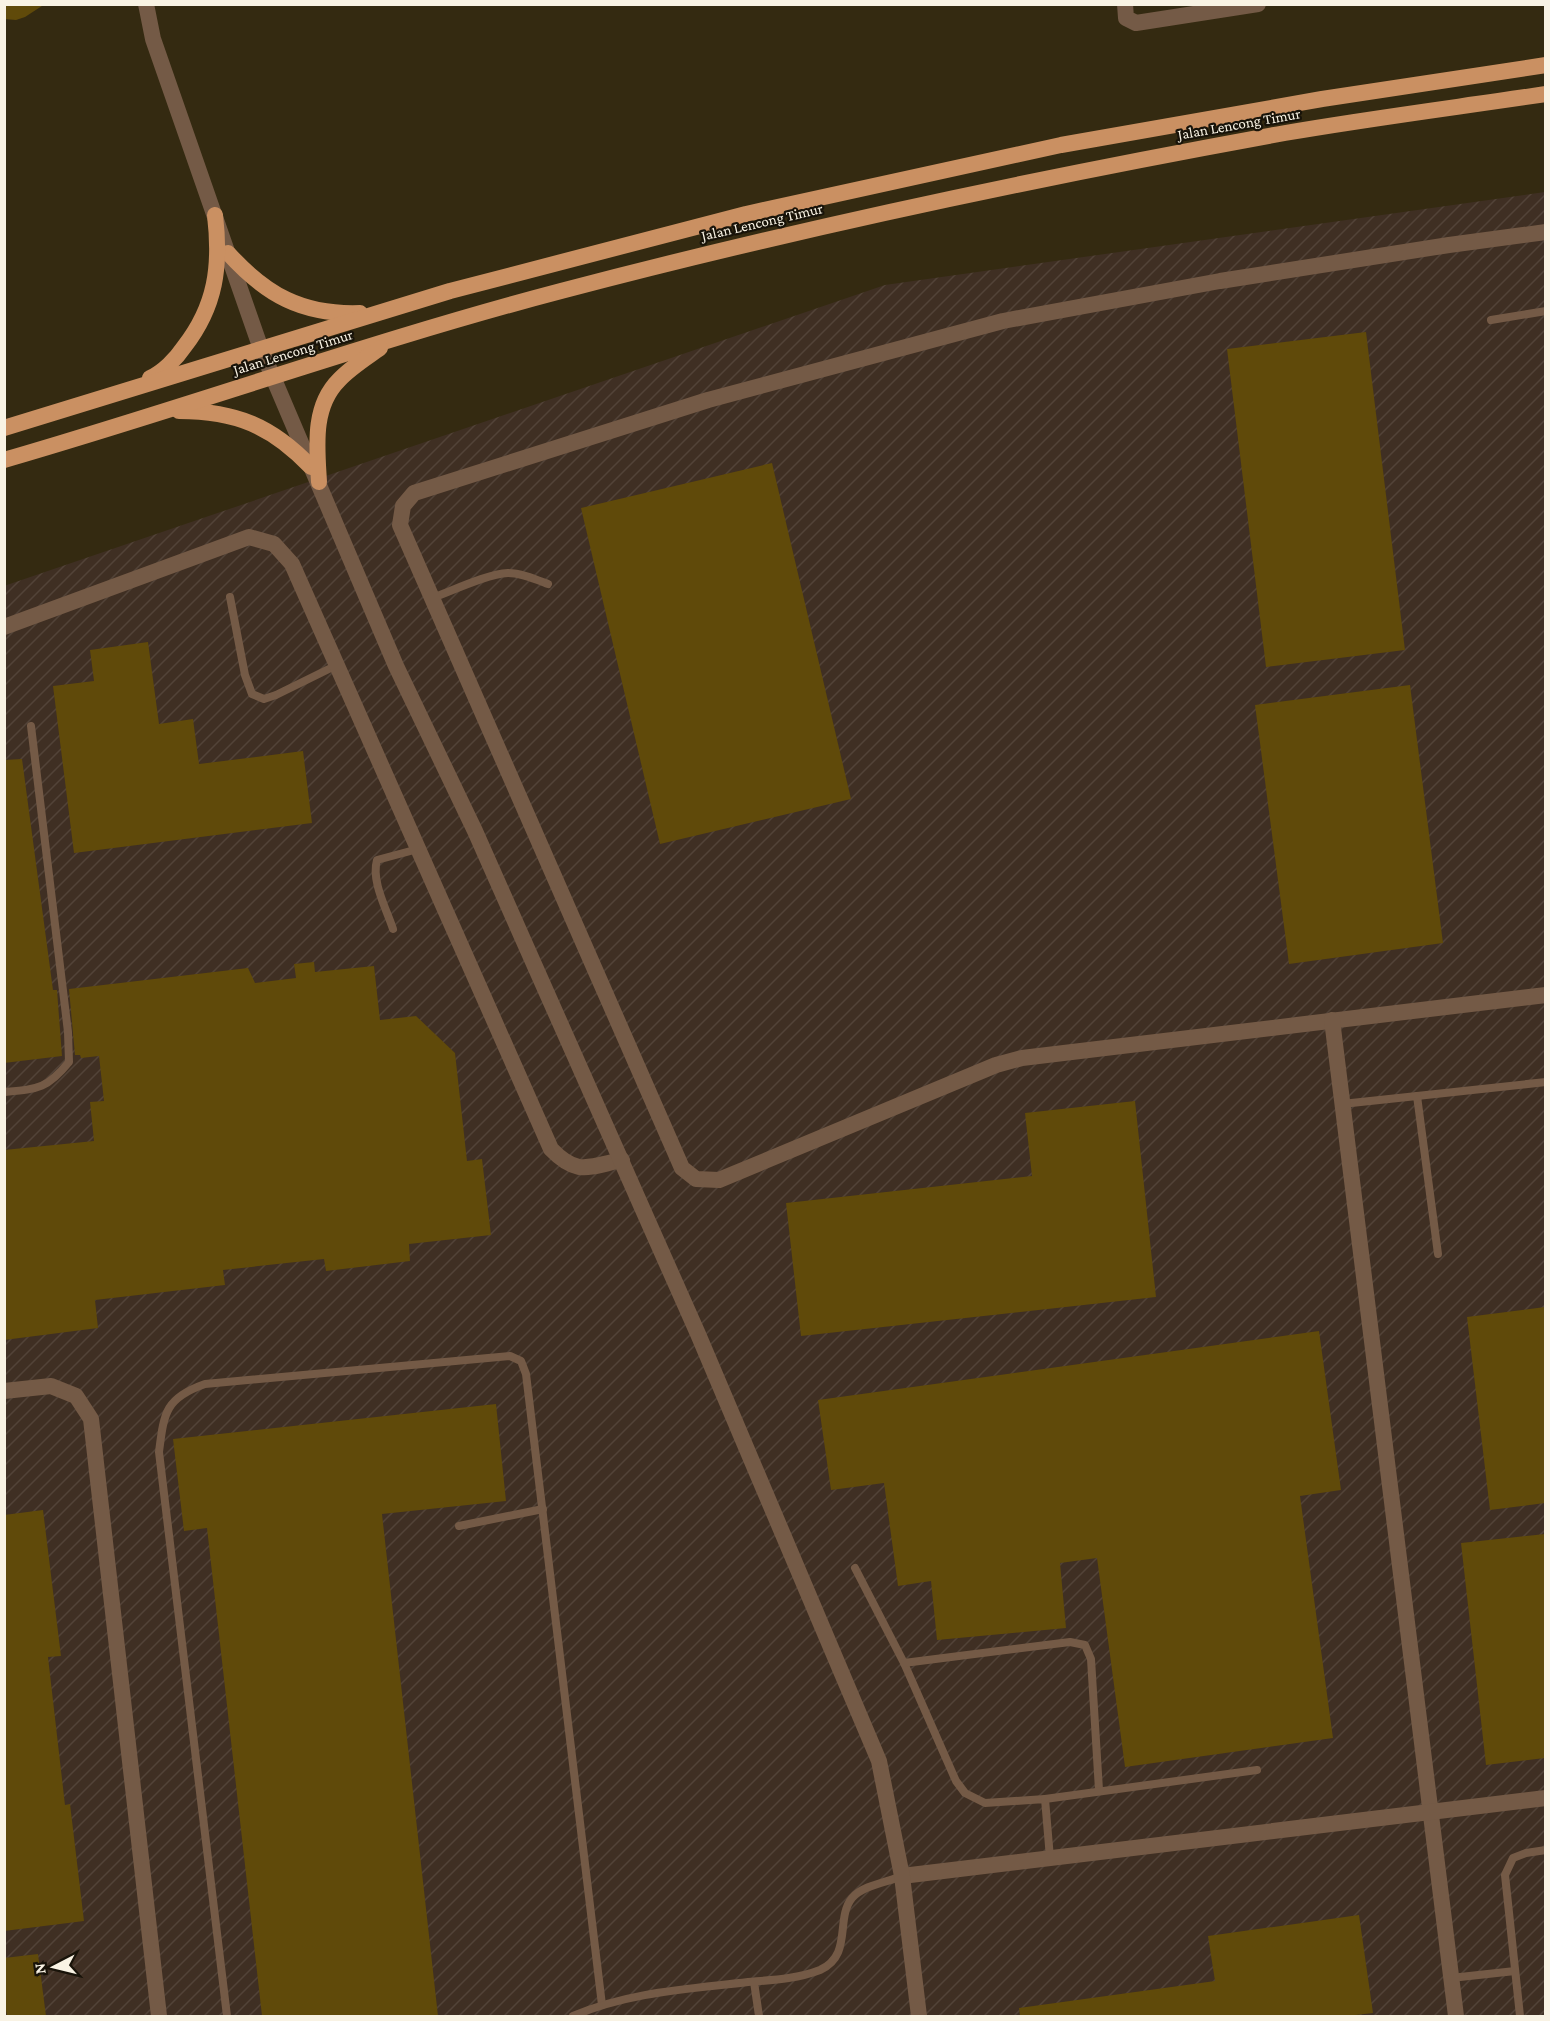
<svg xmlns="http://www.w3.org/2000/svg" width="1550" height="2021" viewBox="0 0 1550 2021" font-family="'Crimson Pro',serif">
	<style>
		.industrial { fill: url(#industrial-furrows) }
		.building { fill: #604a0a }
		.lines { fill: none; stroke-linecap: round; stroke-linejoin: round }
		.service { stroke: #745a46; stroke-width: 8 }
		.minor { stroke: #745a46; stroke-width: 16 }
		.tertiary { stroke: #745a46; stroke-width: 16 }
		.trunk { stroke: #ca9062; stroke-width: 16 }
		.labels { text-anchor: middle; stroke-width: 4.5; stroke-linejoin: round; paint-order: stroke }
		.street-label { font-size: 15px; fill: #f9f3e4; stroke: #181309 }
	</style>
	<defs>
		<pattern id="industrial-furrows" width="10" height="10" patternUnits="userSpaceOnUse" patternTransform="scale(1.5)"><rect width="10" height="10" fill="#3f2f23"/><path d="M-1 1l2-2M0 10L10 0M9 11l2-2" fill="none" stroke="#524338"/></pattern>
	</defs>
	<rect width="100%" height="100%" fill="#342a11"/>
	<polygon class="industrial" points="1545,192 1545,2016 5,2016 4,586 885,285"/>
	<g class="building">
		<polygon points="4,4 45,4 25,17 16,20 4,19"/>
		<polygon points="1366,332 1405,650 1266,667 1227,349"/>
		<polygon points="772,463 851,799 660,844 581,508"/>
		<polygon points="148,642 159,724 193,719 199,764 303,751 312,823 74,853 53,686 94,681 90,650"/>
		<polygon points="1410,685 1443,943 1289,964 1255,705"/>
		<polygon points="22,759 53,990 57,990 62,1056 4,1063 4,760"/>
		<polygon points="314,962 315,972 374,966 380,1020 416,1016 455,1053 467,1161 482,1159 491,1235 409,1244 410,1261 326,1271 324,1259 223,1270 225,1285 95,1300 98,1328 4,1340 4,1150 94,1141 90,1102 104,1101 99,1056 81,1058 80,1055 75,1055 69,989 248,968 255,983 296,978 294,964"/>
		<polygon points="1135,1101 1156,1297 801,1336 786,1203 1032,1176 1025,1113"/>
		<polygon points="1545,1307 1545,1503 1490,1510 1467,1317"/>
		<polygon points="1319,1331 1341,1490 1300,1496 1333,1738 1125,1767 1097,1558 1060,1563 1066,1628 937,1640 931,1581 898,1586 884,1483 831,1490 818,1400"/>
		<polygon points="496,1404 506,1501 382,1514 438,2016 262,2016 207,1528 184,1531 173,1439"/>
		<polygon points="43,1510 61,1656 48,1657 65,1805 70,1804 84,1921 4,1931 4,1515"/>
		<polygon points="1545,1534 1545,1758 1486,1765 1461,1543"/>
		<polygon points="1359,1915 1373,2013 1347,2016 1020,2016 1019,2008 1215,1981 1208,1936"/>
		<polygon points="38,1954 46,2016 7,2016 4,1999 4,1958"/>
	</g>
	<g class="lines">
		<g class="service">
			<polyline points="1491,320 1546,311"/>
			<polyline points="230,597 245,675 252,694 264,699 276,695 337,665"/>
			<path d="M432 598C452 591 487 574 508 573 521 573 535 579 548 584"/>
			<path d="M393 929C386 908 371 881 377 860L418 849"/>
			<path d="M4 1092C38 1089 47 1089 69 1062L68 1032 31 726"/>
			<polyline points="1417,1096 1546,1082"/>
			<polyline points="1342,1104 1417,1096 1438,1254"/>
			<polyline points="459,1526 543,1509"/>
			<polyline points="855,1568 904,1663 956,1781 965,1793 985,1803 1045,1799 1050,1858"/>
			<polyline points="904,1663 1070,1642 1085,1645 1091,1659 1099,1790"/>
			<polyline points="1045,1799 1257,1770"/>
			<polyline points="1451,1978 1515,1971"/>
			<polyline points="754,1982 759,2016"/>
			<path d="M227 2016 159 1452C164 1413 165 1398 205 1384L510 1356 521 1361 526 1374 602 2005"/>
			<path d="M573 2016C628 1992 689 1989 748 1982 772 1980 797 1979 820 1970 853 1955 835 1919 852 1898 863 1885 888 1882 902 1876"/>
			<polyline points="1520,2016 1505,1875 1513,1858 1526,1853 1546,1850"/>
		</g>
		<g class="minor">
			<polyline points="146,4 153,39 261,349"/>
			<polyline points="1125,4 1126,18 1136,23 1258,4"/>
			<polyline points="1546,232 1449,245 1220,281 1003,321 708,400 414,493 403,506 400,525 682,1168 696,1179 719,1180 996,1065 1022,1058 1546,995"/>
			<path d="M4 627 249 537 274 544 292 564 551 1149C577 1176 588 1167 622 1160"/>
			<polyline points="1332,1020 1456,2016"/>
			<polyline points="4,1391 51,1386 76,1396 91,1419 159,2016"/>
			<polyline points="902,1876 1546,1798"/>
		</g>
		<polyline class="tertiary" points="261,349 396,666 475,831 698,1334 879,1761 902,1876 919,2016"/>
		<g class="trunk">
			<path d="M228 253C266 295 302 315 360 313"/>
			<path d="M150 378C163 372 176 359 184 347 216 306 221 266 215 215"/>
			<path d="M179 411C236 411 272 426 311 467"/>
			<polyline points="4,428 450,291 746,214 1061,145 1322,99 1546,65"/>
			<path d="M4 460C191 406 374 340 561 291 800 228 1042 177 1285 133 1372 118 1459 107 1546 94"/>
			<path d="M319 482C317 447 312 407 339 380 350 368 366 358 380 348"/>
		</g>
	</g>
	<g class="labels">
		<g class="street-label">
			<text transform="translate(1239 124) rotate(-10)" y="5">Jalan Lencong Timur</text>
			<text transform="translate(762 222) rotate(-13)" y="5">Jalan Lencong Timur</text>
			<text transform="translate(293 352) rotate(-17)" y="5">Jalan Lencong Timur</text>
		</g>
	</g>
	<rect width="1550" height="2021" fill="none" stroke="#f9f3e4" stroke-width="12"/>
	<g transform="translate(54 1967) rotate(263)" stroke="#181309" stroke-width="4.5" paint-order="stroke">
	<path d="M0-4.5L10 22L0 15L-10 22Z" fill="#f9f3e4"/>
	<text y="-9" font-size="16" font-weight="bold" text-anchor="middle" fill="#f9f3e4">N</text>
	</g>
</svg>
